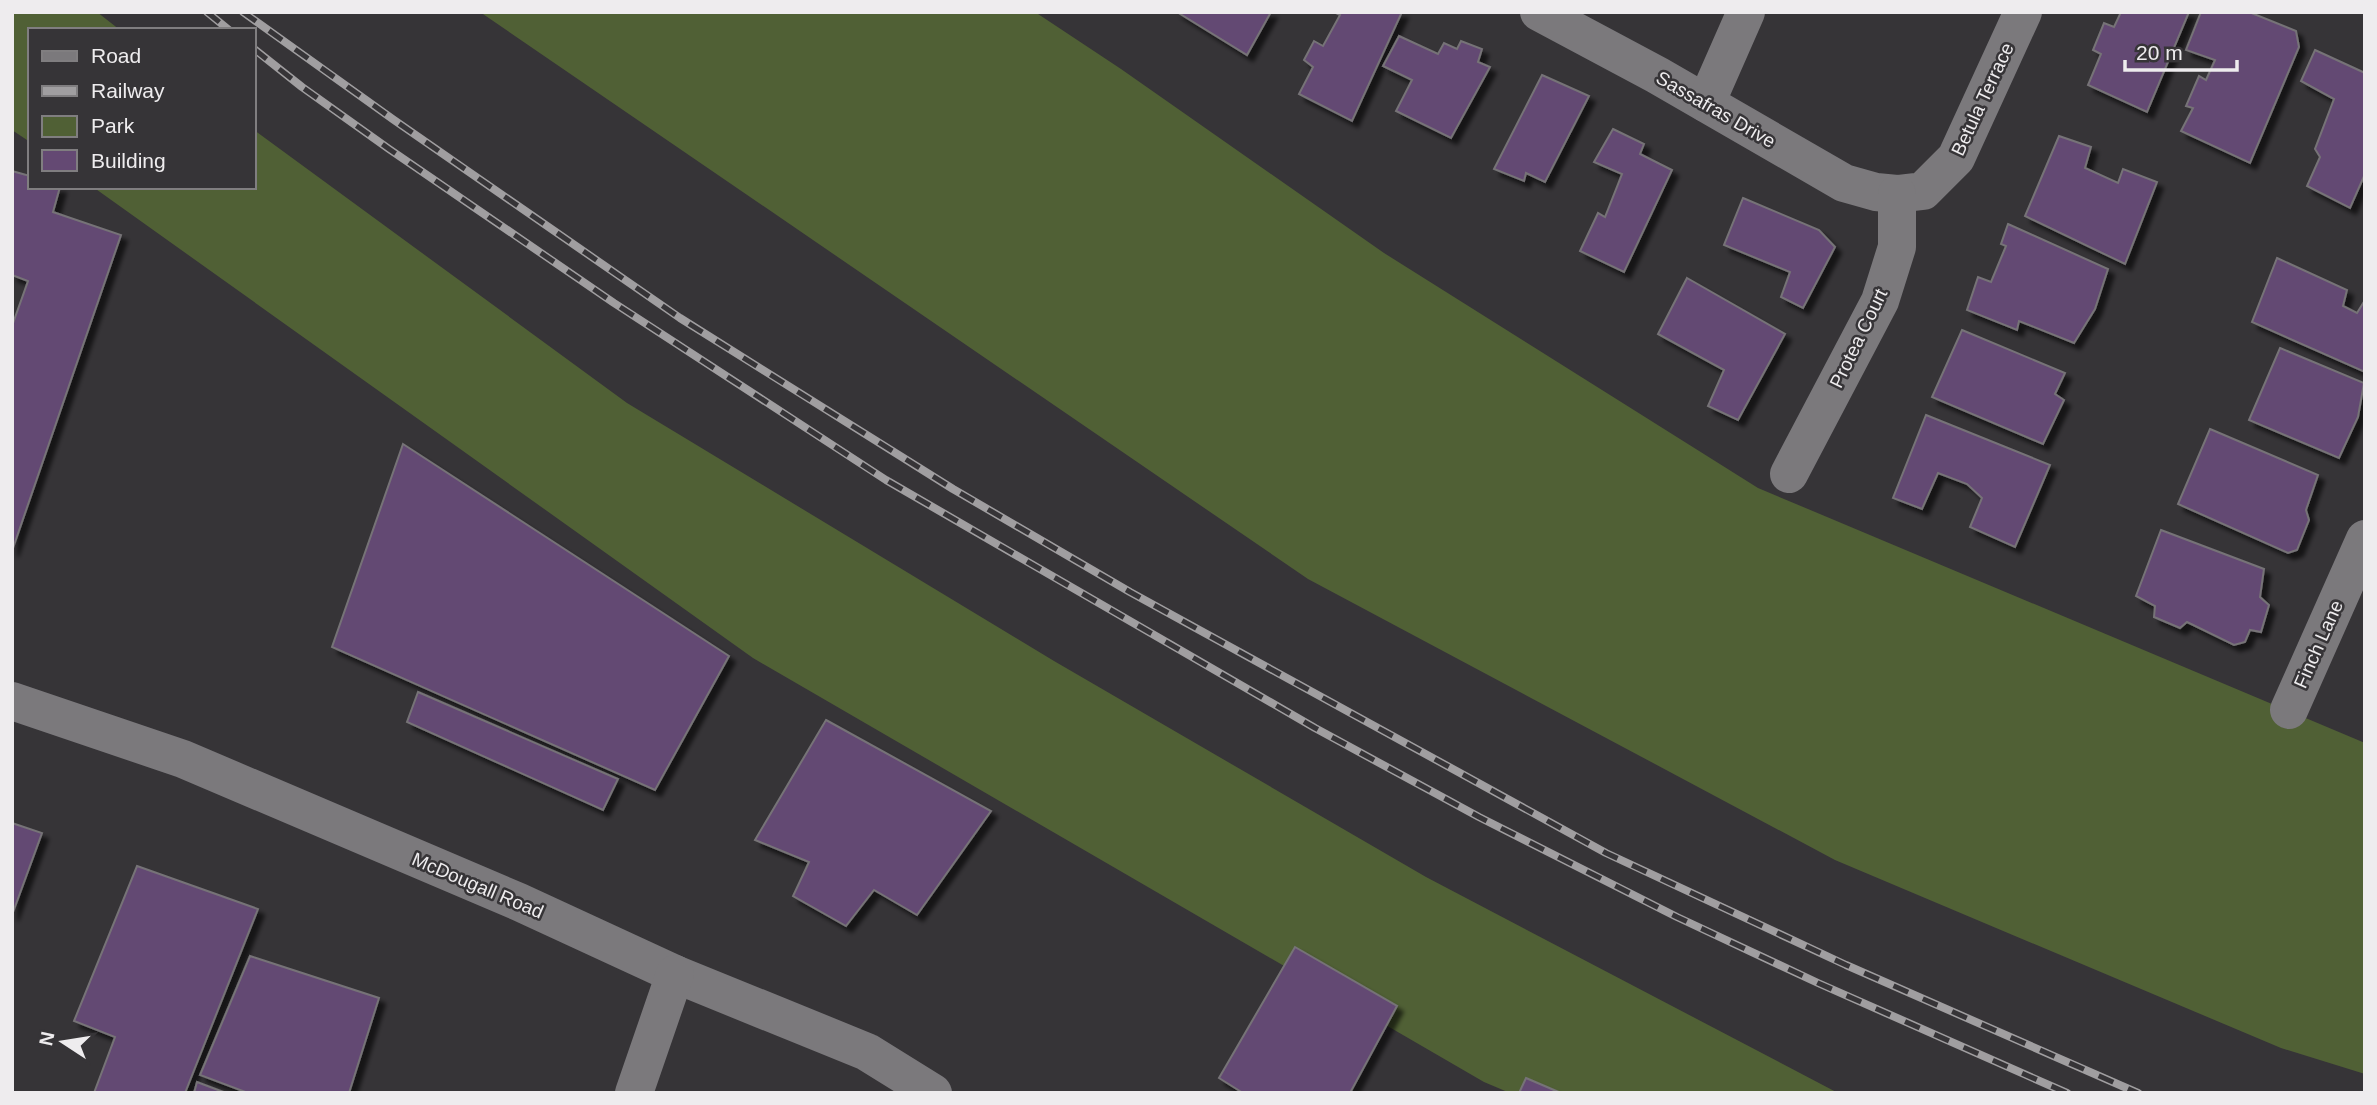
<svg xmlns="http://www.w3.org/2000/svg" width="2377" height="1105" viewBox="0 0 2377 1105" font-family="Arial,sans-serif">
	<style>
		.green { fill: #506035 }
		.building { fill: #644973; stroke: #767377; stroke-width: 2; filter: url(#shadow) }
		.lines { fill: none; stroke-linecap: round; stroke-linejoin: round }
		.minor { stroke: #7b797c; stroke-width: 38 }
		.rail-casing { stroke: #a09ea0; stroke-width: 8 }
		.rail { stroke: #363437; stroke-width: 5; stroke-dasharray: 16; stroke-linecap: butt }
		.labels { text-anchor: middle; stroke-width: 5; stroke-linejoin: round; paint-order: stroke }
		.street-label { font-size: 19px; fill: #eeecee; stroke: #363437 }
	</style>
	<defs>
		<filter id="shadow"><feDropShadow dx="6" dy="6" stdDeviation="2" flood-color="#0009"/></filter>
	</defs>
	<rect width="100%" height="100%" fill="#363437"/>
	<g class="green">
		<polygon points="12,12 97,12 120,30 30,30 30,142 12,130"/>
		<polygon points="480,12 1035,12 1121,69 1384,253 1758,488 2365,743 2365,1074 2281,1048 1835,860 1308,579"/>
		<polygon points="254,130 627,403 1054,661 1426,877 1838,1093 1510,1093 1484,1082 753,658 93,187 254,187"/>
	</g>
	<g class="building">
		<polygon points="1177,12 1271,12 1247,55"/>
		<polygon points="1334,12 1402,12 1352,121 1299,94 1313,67 1304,60 1314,41 1323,46 1340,15"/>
		<polygon points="2121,12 2189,12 2147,112 2088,85 2101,54 2093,50 2104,23 2114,27"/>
		<polygon points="2201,12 2249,12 2296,31 2299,47 2250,163 2181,131 2193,108 2186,106 2199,76 2206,80 2215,60 2186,50"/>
		<polygon points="1399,36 1438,54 1444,43 1457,49 1461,41 1482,49 1478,62 1490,67 1451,138 1396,111 1412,80 1383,66"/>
		<polygon points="2315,50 2365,73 2365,174 2350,208 2307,186 2320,157 2315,149 2334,99 2301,81"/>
		<polygon points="1542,75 1589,96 1545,182 1526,173 1524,181 1494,169"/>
		<polygon points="1613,129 1644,144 1640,154 1672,170 1624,272 1580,251 1598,213 1605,217 1622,174 1594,162"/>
		<polygon points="2059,136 2091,147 2085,168 2118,183 2123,169 2157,182 2125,264 2025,216"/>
		<polygon points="12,171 30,176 30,187 60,187 53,212 121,235 12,551 12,326 28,281 12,275"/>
		<polygon points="1743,198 1819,230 1835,247 1803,308 1781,297 1790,272 1724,245"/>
		<polygon points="2008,224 2108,269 2095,309 2074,343 2019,321 2017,330 1967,310 1978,277 1991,282 2006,246 2001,244"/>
		<polygon points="2277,258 2347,290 2343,306 2357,313 2365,300 2365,372 2252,322"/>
		<polygon points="1687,278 1785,334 1738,420 1708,406 1724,370 1658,334"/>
		<polygon points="1962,330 2065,373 2055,394 2064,400 2043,444 1932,397"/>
		<polygon points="2280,348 2364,383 2358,417 2339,458 2249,420"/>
		<polygon points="1926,415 2050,465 2015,547 1970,527 1982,498 1967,484 1938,473 1922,509 1893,498"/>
		<polygon points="2210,429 2318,475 2306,510 2309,520 2297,550 2288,553 2178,504"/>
		<polygon points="403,444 729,656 655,790 332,647"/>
		<polygon points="2161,530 2264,569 2260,597 2269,605 2261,632 2250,630 2245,642 2234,645 2187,622 2180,628 2154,617 2155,606 2136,596"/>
		<polygon points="418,692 618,779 603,810 407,722"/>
		<polygon points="826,720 991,811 917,915 874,890 846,926 793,896 809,862 755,840"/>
		<polygon points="12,823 42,833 12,915"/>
		<polygon points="137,866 258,909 185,1093 94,1093 115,1037 74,1021"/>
		<polygon points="1295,947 1397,1006 1350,1093 1243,1093 1219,1078"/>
		<polygon points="250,956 379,998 349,1093 248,1093 200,1075"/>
		<polygon points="1526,1078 1561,1093 1519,1093"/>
		<polygon points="197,1082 226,1093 194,1093"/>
	</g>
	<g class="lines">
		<g class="minor">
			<polyline points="1539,12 1657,75 1844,183 1876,192 1897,194 1923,191 1956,158 2023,12"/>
			<polyline points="1706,103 1746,12"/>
			<polyline points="1789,474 1880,301 1897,247 1897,194"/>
			<polyline points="12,701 183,759 519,902 675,974 867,1052 933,1093"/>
			<polyline points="2289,710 2365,539"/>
			<polyline points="634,1093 675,974"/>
		</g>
		<g class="rail-casing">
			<g id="rail">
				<polyline points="207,12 229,30"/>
				<polyline points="243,12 394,120 680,318 953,489 1130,592 1606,853 1846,965 2138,1093"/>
				<polyline points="254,49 302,87 389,149 614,303 886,480 1315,728 1479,817 1677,917 1818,983 2067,1093"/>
			</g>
		</g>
		<use href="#rail" class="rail"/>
	</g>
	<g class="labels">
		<g class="street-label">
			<text transform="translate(1982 99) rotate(-65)" y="7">Betula Terrace</text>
			<text transform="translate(1716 109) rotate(30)" y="7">Sassafras Drive</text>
			<text transform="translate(1858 338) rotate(-64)" y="7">Protea Court</text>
			<text transform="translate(2318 644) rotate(-66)" y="7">Finch Lane</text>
			<text transform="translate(478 885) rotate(23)" y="7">McDougall Road</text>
		</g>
	</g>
	<rect width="2377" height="1105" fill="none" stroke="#eeecee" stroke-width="28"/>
	<rect x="28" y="28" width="228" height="161" fill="#363437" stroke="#807e80" stroke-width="2"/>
	<rect x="42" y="51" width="35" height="10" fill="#7b797c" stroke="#807e80" stroke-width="2"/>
	<text x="91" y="63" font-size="21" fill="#eeecee">Road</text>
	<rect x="42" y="86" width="35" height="10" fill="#a09ea0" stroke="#807e80" stroke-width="2"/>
	<text x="91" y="98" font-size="21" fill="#eeecee">Railway</text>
	<rect x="42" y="116" width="35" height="21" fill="#506035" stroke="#807e80" stroke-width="2"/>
	<text x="91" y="133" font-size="21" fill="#eeecee">Park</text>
	<rect x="42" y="150" width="35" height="21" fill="#644973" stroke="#807e80" stroke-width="2"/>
	<text x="91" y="168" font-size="21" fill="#eeecee">Building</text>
	<g transform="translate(63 1042) rotate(282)" stroke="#363437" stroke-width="5" paint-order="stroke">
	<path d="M0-5L12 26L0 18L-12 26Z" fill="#eeecee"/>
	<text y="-10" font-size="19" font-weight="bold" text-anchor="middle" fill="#eeecee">N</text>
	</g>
	<path d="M2125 60v10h112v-10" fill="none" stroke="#eeecee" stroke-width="3.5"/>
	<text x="2136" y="60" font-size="21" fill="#eeecee" stroke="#363437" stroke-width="5" paint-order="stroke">20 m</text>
</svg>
